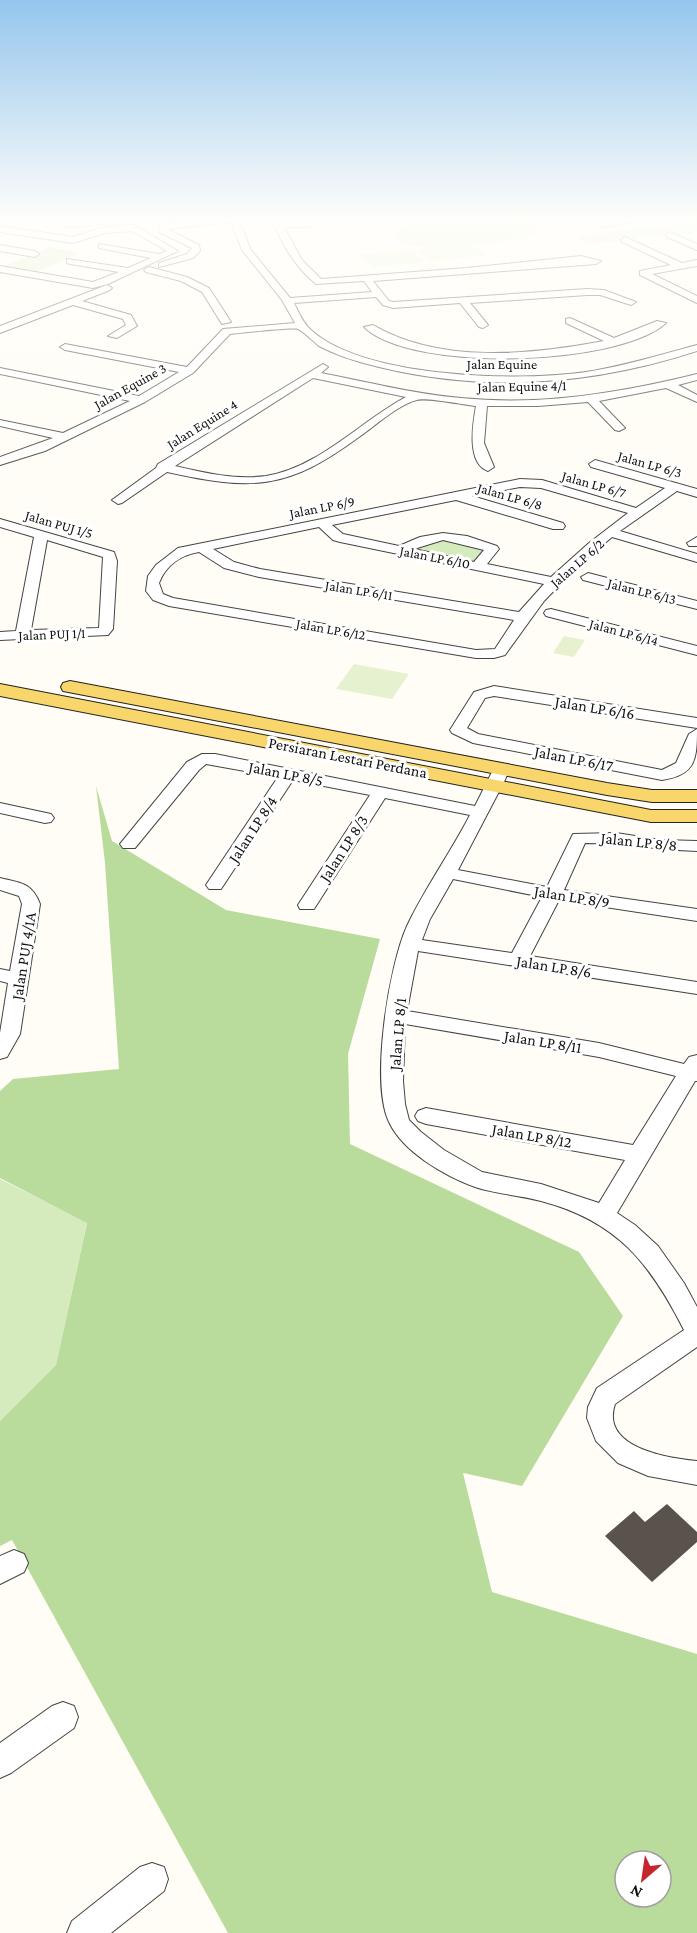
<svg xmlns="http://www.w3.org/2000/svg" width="697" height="1933" viewBox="0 0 697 1933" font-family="'Crimson Pro',serif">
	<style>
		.green { fill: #d5ebbd }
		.forest { fill: #b9dc9c; fill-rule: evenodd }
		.pitch { fill: #e6f2cf }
		.building { fill: #5a524d }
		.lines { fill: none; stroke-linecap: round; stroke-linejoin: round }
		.minor-casing { stroke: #444; stroke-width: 2 }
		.major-casing { stroke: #222; stroke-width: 2 }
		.minor { fill: #fff; fill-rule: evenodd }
		.major { fill: #f9d66b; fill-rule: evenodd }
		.labels { text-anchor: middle; stroke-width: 6; stroke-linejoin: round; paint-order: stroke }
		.far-street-label { font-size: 14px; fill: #111; stroke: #fff }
		.street-label { font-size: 16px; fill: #111; stroke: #fff }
	</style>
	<rect width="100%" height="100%" fill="#fffdf5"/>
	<g class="green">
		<polygon points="697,220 697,232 682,235 673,232 588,245 577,236 657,227"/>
		<polygon points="49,247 80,253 34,273 2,267 29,256 35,257 41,254 37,253"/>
		<polygon points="450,538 482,547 487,551 475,563 408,551 419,544"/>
		<polygon points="0,1179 87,1222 56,1365 0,1421"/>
	</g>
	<path class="forest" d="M96 786 112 841 226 910 380 939 348 1054 350 1144 579 1252 623 1316 522 1486 463 1473 492 1592 697 1654V1933H228L12 1540 0 1546V1421L56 1365 87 1223 0 1178V1091L13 1079 119 1069 105 863ZM625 1861H661V1897H625Z"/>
	<g class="pitch">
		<path d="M480 218C497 218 528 214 538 229 531 243 485 242 470 244L485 255 430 261 416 250 440 247C426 247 400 248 393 235L396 230 406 226Z"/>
		<polygon points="411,250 425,262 373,267 360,255"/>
		<polygon points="564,636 585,640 574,657 553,653"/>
		<polygon points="354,664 409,674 392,699 336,689"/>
	</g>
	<polygon class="building" points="667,1504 697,1532 697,1542 652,1582 605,1536 634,1511 645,1522"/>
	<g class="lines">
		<g class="minor-casing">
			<g id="minor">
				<polygon points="115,218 115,222 112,223 67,227 63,224 67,221"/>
				<path d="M215 218H238L251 250 290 298 372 292 364 281 316 284C295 267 281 243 272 218H280L282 222H313V226L310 227H284L302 260 321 279 467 268 581 256 601 261 596 264 373 281 389 301 393 302 587 289 604 290 636 302 631 305 600 295H587L470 303 488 325 483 328 479 327 460 303 393 308 383 305 376 297 294 303C299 313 303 323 311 330 364 378 518 382 586 372 624 366 660 355 697 345V351C593 385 486 393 379 367 358 362 338 356 319 346 314 342 303 331 298 329 293 327 240 333 230 334L193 373 145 402 45 451 0 465V457L53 438 0 426V420L63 433 130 401 0 374V368L139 396 179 372 65 350 60 347 65 344 187 367 223 329 295 323 282 300 242 250 231 222 167 229 199 245 200 251 193 258 159 267V263L187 254 192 248 159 232V225Z"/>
				<polygon points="587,218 598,218 603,221 659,218 602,227"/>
				<polygon points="134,225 178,251 108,284 93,288 0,272 0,266 93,282 119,272 70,264 67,263 67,259 128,268 151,258 99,248 99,244 159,254 167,251 132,231 105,233 73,243 0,232 0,226 73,237 104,227"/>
				<polygon points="670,232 697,244 697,250 667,237 666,235"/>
				<polygon points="625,237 682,263 697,260 697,266 652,274 697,296 697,303 640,275 640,271 671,265 622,242 621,240"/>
				<polygon points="0,245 35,251 39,254 35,257 0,251"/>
				<polygon points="149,267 187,277 209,288 231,322 222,324 202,292 181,281 146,272 144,270"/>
				<polygon points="107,285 112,288 110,290 82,301 131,315 137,326 117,338 108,336 126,325 123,319 73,305 0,333 0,326"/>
				<path d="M570 318 614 338 657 321 666 323C619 366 411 373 364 327L373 325C440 364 529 355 604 341L566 323V319Z"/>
				<path d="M323 364 328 367 321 373C368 382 414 394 461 398 541 406 620 393 697 374V380L678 385 697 395V402L666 388 599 401 625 428 619 431 615 430 588 402 538 406H487L484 443 494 467 488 471C466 463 473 423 476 406 464 405 426 397 417 400 399 404 375 426 359 437 287 490 253 491 167 472L122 503 118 504 112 500 156 468 158 464ZM313 378 406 397C361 421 318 468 266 476 235 480 205 473 175 466Z"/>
				<path d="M595 460 697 489V497L677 491 620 531 697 554V562L612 537 579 565 544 601 505 655 494 658H476L169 606 153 600 146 591 148 576 156 565 178 548 520 479 542 480 636 508 665 488 591 467 589 464ZM520 487 541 488 628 513 589 543 551 577 487 564 499 549 497 546 467 536 443 533 420 537 399 546 343 534 332 525 456 500 553 529H563L565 526 563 523 472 496ZM319 527 333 540 340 542 544 584 519 612 260 569 234 562 213 549ZM443 540 484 550 474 562 414 549ZM199 552 224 568 259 577 514 620 495 649 476 650 173 598 163 594 159 583C166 565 181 555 199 552Z"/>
				<path d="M0 519 114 552 117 561 113 629 108 635 0 640V632L16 631 34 537 0 527ZM47 540 103 557 99 628 31 630Z"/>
				<polygon points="697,537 697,546 689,546 687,543"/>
				<polygon points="588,573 697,601 697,609 583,580 581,577"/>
				<polygon points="551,609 697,646 697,655 546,616 544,613 546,610"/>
				<path d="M494 686 697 718V728L494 696 485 698 467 728 478 734 662 770 676 763 689 734 697 729C697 759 696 775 662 780L473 743 452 733 450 730 474 692Z"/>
				<path d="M202 754H215L475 806 496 764H508L510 768 504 782 458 870 547 887 573 834 616 833 661 840 697 841V851C659 850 623 843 585 843L564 890 697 909V921L559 900 530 956 697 982V994L418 951 407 1011 599 1043 684 1064 689 1057 697 1055V1081H695L617 1213 635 1225 658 1246 684 1283 697 1307V1347L615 1404C600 1448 668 1458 697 1461V1485L648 1476 618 1463 596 1441 587 1418 588 1407 597 1388 684 1330C650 1263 617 1221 541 1201 519 1195 496 1194 475 1187 445 1176 403 1152 389 1122 370 1082 389 966 407 926 425 888 451 852 470 815L385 798 314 909H300L298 905 370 795 293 780 221 889H209L206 885 278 777 206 764 199 770 135 848H123L120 844 187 762ZM453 879 542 897 512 953 422 940 430 919ZM405 1024 599 1057 676 1076 633 1145 426 1108 418 1111 415 1116 418 1121 426 1124 625 1160 599 1203 541 1184 482 1172 444 1150 421 1132 409 1120 405 1104 403 1081Z"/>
				<polygon points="0,803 51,814 54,818 51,822 45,823 0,813"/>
				<path d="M0 878C21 883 32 883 40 904L20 1034 7 1057 0 1059V1033L8 983 0 981V969L10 971 22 904 19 896 0 890Z"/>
				<polygon points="14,1550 24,1554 28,1563 24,1572 0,1584 0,1556"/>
				<polygon points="63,1702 74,1706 78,1717 74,1728 11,1773 0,1778 0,1743 52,1706"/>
				<polygon points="152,1863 164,1867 168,1879 164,1891 111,1933 67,1933 72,1921 140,1867"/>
			</g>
		</g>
		<g class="major-casing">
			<g id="major">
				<polygon points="70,681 607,783 652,790 697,790 697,802 652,802 607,795 63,691 61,687 63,683"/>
				<polygon points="0,684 651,810 697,810 697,822 651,822 0,696"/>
			</g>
		</g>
		<use href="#minor" class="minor"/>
		<use href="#major" class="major"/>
	</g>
	<linearGradient id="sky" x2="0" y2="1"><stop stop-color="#95c6ee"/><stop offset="0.45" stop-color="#fffefa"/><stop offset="1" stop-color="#fffefa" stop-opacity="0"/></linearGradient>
	<rect width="697" height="489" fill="url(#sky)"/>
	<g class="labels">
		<g class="far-street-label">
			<text x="502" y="369">Jalan Equine</text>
			<text transform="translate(130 386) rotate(-29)" y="5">Jalan Equine 3</text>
			<text transform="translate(522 386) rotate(-1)" y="5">Jalan Equine 4/1</text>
			<text transform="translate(202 424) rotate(-32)" y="5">Jalan Equine 4</text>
			<text transform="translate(650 464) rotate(16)" y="5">Jalan LP 6/3</text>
			<text transform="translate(594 484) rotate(16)" y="5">Jalan LP 6/7</text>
			<text transform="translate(510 496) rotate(16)" y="5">Jalan LP 6/8</text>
			<text transform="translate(322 507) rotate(-11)" y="5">Jalan LP 6/9</text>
			<text transform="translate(59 524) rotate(16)" y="5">Jalan PUJ 1/5</text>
			<text transform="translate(435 557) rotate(11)" y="5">Jalan LP 6/10</text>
			<text transform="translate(577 563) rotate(-41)" y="5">Jalan LP 6/2</text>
			<text transform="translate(359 590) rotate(9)" y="5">Jalan LP 6/11</text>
			<text transform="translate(642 591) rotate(14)" y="5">Jalan LP 6/13</text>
			<text transform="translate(331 629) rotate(10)" y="5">Jalan LP 6/12</text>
			<text transform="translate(624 632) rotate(15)" y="5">Jalan LP 6/14</text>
			<text transform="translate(52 634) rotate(-2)" y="5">Jalan PUJ 1/1</text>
		</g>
		<g class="street-label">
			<text transform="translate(595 707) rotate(9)" y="6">Jalan LP 6/16</text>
			<text transform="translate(348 757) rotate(11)" y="6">Persiaran Lestari Perdana</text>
			<text transform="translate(574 758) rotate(11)" y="6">Jalan LP 6/17</text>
			<text transform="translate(286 773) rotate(11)" y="6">Jalan LP 8/5</text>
			<text transform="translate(252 829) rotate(-57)" y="6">Jalan LP 8/4</text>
			<text transform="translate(639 841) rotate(6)" y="6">Jalan LP 8/8</text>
			<text transform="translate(343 848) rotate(-57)" y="6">Jalan LP 8/3</text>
			<text transform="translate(572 896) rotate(9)" y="6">Jalan LP 8/9</text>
			<text transform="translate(23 956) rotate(-81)" y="6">Jalan PUJ 4/1A</text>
			<text transform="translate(554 966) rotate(9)" y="6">Jalan LP 8/6</text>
			<text transform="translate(397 1034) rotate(-85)" y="6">Jalan LP 8/1</text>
			<text transform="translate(543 1041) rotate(9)" y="6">Jalan LP 8/11</text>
			<text transform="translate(532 1135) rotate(10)" y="6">Jalan LP 8/12</text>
		</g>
	</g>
	<g transform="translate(643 1879) rotate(209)"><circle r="28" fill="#ffffff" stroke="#a0a0a0" stroke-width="1.5"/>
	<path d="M0-4.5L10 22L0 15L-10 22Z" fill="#c4262e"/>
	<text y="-9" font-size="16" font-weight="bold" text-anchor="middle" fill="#111111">N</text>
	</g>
</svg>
